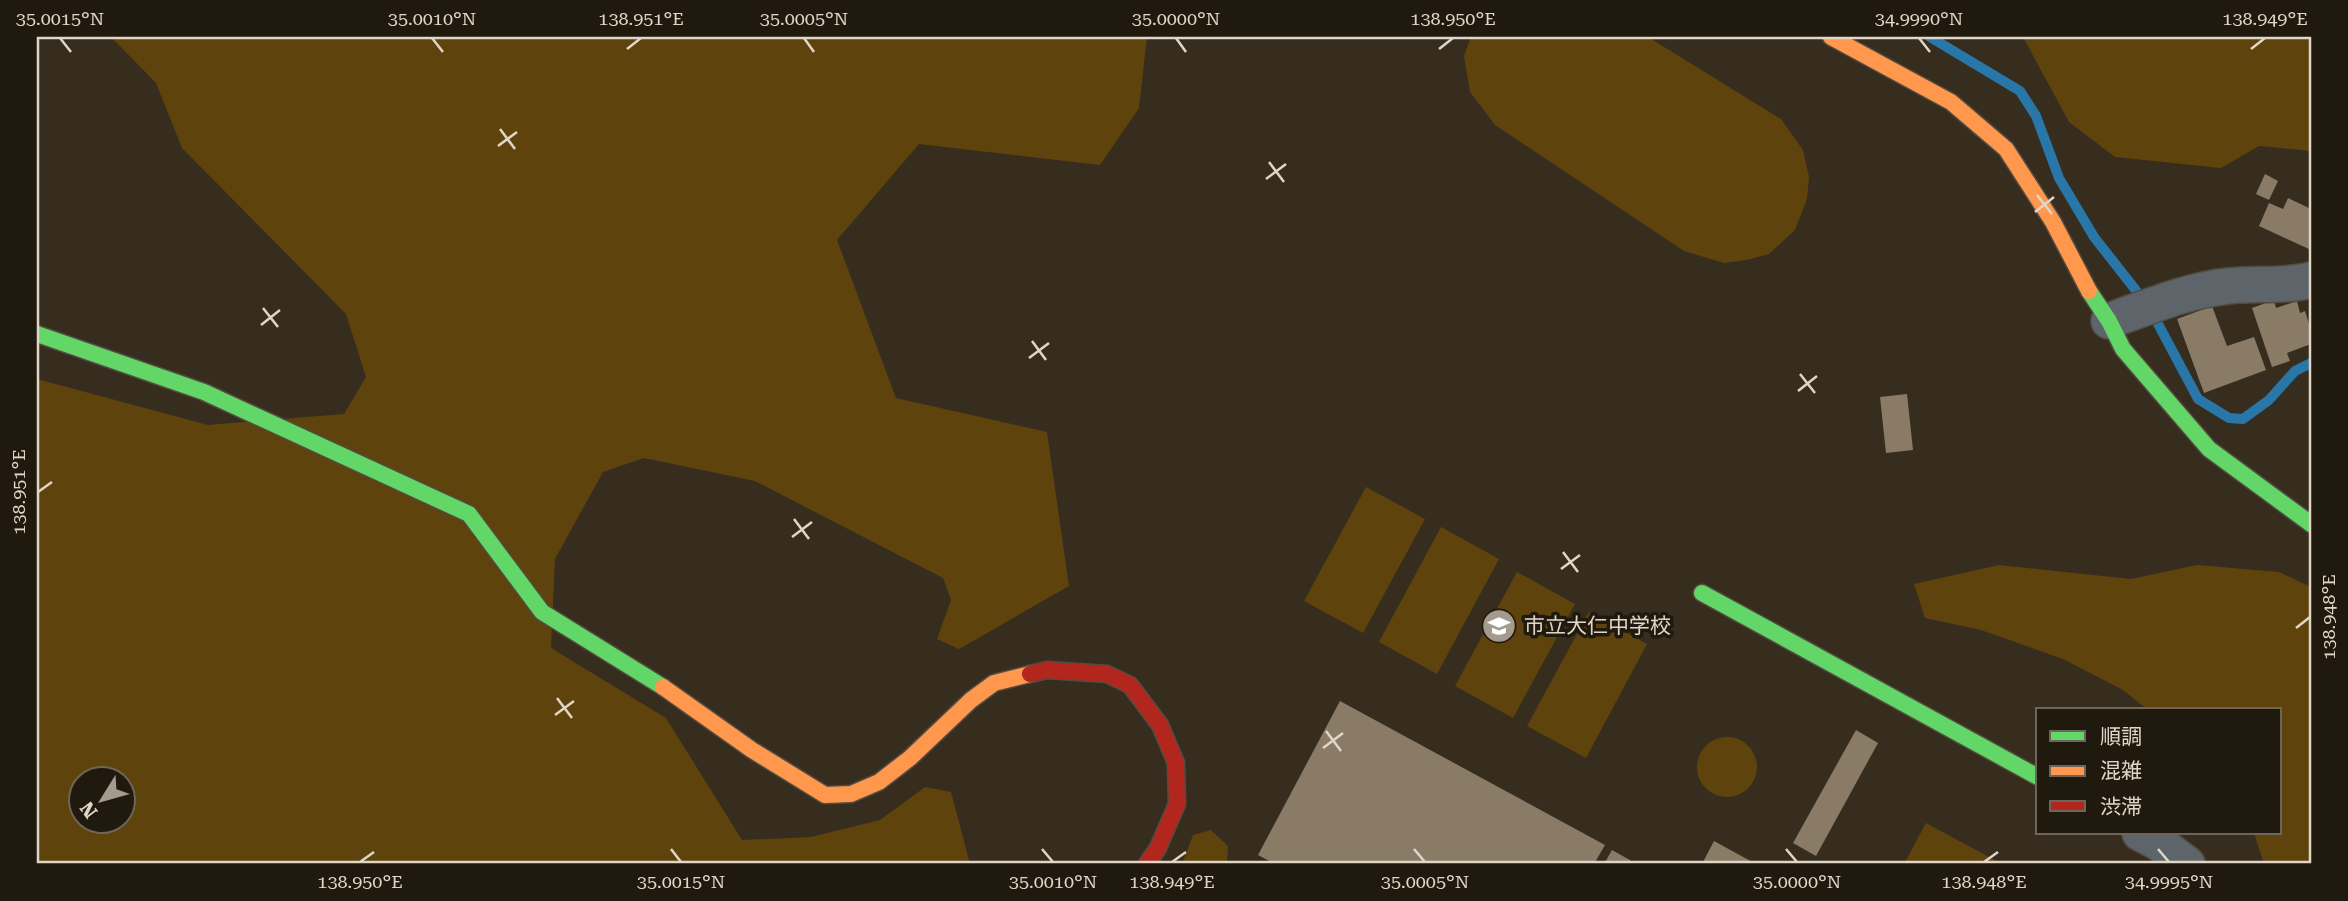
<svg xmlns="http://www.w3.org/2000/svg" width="2348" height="901" viewBox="0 0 2348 901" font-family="'Roboto Serif','Noto Sans JP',serif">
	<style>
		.green { fill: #5f430c; fill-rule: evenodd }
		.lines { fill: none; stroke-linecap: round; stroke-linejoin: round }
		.stream { stroke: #2976a8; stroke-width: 10 }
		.building { fill: #897b65 }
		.street-casing { stroke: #534b3f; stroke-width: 38 }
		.fast-casing { stroke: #534b3f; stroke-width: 19 }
		.slow-casing { stroke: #534b3f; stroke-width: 19 }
		.jam-casing { stroke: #534b3f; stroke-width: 19 }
		.street { stroke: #5d656a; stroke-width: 35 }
		.fast { stroke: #63d668; stroke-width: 16 }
		.slow { stroke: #ff974d; stroke-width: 16 }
		.jam { stroke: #b3261e; stroke-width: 16 }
		.ticks { fill: none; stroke: #e0d6c7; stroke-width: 2.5 }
		.labels { text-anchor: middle; stroke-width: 7; stroke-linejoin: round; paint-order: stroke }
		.poi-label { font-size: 21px; fill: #e0d6c7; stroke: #20190e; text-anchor: start }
		.neatline { fill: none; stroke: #e0d6c7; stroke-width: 2.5 }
		.ticks-label { font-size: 18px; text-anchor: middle; fill: #e0d6c7 }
	</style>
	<rect width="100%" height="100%" fill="#362d1f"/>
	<g class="green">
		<path d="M111 37H1147L1139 108 1100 165 919 144 837 240 896 398 1047 432 1069 586 959 649 937 639 951 600 943 578 755 481 644 458 603 472 555 559 551 648 666 718 742 840 811 837 880 820 925 787 951 792 970 864H37V379L208 425 344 414 366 377 346 314 182 148 156 83ZM80 778H122V820H80Z"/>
		<polygon points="1471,37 1648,37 1781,119 1803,150 1809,177 1807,199 1795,230 1769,254 1747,260 1724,263 1684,251 1495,125 1470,92 1464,56"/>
		<polygon points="2023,37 2311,37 2311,151 2259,146 2221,168 2115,157 2069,122"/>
		<polygon points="1366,487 1425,519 1363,633 1304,601"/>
		<polygon points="1441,527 1499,559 1437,674 1379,642"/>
		<polygon points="1999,565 2131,579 2197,565 2279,572 2311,587 2311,864 2264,864 2254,833 2280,833 2280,710 2148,710 2123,690 2063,659 1981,630 1925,618 1914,584"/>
		<polygon points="1517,572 1575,604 1513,718 1455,686"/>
		<polygon points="1589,612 1647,644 1586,758 1527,726"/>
		<circle cx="1727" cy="767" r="30"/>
		<polygon points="1926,823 2002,864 1904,864"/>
		<polygon points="1211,830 1228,846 1227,864 1182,864 1193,835"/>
	</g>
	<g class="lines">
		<polyline class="stream" points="1930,37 2020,91 2036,116 2059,178 2094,237 2149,307 2198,399 2229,418 2243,419 2269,400 2295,371 2311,363"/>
	</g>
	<g class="building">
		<polygon points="2265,174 2278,181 2269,200 2256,194"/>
		<polygon points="2288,198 2311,209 2311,250 2259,226 2269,203 2283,209"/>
		<polygon points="2274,300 2276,308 2297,301 2300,313 2305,311 2311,330 2311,344 2287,353 2290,361 2272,367 2252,308"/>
		<polygon points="2212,306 2227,346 2254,337 2266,370 2204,393 2177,319"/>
		<polygon points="1907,394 1913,450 1886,453 1880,397"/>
		<polygon points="1340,701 1605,845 1594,864 1275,864 1258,855"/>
		<polygon points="1856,730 1878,743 1816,856 1793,843"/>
		<polygon points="1714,841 1756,864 1702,864"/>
		<polygon points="1612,850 1637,864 1604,864"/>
	</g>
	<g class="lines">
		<g class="street-casing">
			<g id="street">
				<path d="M2109 321C2148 307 2188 290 2229 286 2257 283 2284 287 2311 280"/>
				<polyline points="2140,833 2159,843 2187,864"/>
			</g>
		</g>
		<g class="fast-casing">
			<g id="fast">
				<polyline points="2089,291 2109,321 2123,349 2209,449 2311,524"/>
				<polyline points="37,334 204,392 469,514 542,612 663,687"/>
				<polyline points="1702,593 2038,777"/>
			</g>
		</g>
		<g class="slow-casing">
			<g id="slow">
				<polyline points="1831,37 1951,102 2006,149 2053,222 2089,291"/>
				<polyline points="663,687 752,750 825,795 851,794 879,782 910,758 971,700 994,683 1030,674"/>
			</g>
		</g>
		<g class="jam-casing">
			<polyline id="jam" points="1030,674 1047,670 1107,674 1130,685 1160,725 1176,763 1177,804 1158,848 1147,864"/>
		</g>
		<use href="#street" class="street"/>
		<use href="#fast" class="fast"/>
		<use href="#slow" class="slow"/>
		<use href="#jam" class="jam"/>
	</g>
	<path class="ticks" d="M60 38 71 52M432 38 443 52M804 38 814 52M1176 38 1186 52M1919 38 1930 52M627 49 641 38M1439 49 1453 38M2251 49 2265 38M500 129 515 149M498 146 517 132M1269 162 1284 182M1266 179 1286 164M2037 195 2052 214M2035 212 2054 197M263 308 278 327M261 325 280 310M1032 341 1046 360M1029 358 1049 343M1800 374 1815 393M1798 391 1817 376M38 492 52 482M794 519 809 539M792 537 812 522M1563 552 1578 572M1561 569 1580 555M2296 628 2310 617M557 698 572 718M555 715 574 701M1326 731 1341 751M1323 748 1343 733M671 849 681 862M1042 849 1053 862M1414 849 1425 862M1786 849 1797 862M2158 849 2169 862M360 862 374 852M1172 862 1186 852M1984 862 1998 852"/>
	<defs>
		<g id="school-disc" transform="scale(1.75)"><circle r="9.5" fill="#a49b8c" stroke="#20190e"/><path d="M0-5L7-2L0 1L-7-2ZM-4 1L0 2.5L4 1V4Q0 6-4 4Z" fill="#fff"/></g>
	</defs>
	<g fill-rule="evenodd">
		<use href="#school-disc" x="1499" y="626"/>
	</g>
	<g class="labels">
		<g class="poi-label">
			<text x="1524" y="633">市立大仁中学校</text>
		</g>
	</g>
	<rect width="2348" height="901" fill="none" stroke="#20190e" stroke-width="77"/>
	<rect x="2036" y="708" width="245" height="126" fill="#20190e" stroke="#6d6558" stroke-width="2"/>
	<rect x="2050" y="731" width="35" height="10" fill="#63d668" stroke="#6d6558" stroke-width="2"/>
	<text x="2100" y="744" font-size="21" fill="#e0d6c7">順調</text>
	<rect x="2050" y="766" width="35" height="10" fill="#ff974d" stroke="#6d6558" stroke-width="2"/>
	<text x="2100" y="778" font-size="21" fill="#e0d6c7">混雑</text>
	<rect x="2050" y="801" width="35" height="10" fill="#b3261e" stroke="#6d6558" stroke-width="2"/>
	<text x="2100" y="814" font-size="21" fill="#e0d6c7">渋滞</text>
	<g transform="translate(102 800) rotate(233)"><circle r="33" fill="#20190e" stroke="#6d6558" stroke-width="2"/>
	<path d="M0-5L12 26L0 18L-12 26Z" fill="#a49b8c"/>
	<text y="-10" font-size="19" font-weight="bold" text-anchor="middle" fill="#e0d6c7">N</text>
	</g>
	<rect x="38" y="38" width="2272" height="824" class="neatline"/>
	<g class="ticks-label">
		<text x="60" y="25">35.0015°N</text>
		<text x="432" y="25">35.0010°N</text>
		<text x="641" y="25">138.951°E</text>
		<text x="804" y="25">35.0005°N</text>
		<text x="1176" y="25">35.0000°N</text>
		<text x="1453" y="25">138.950°E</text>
		<text x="1919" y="25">34.9990°N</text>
		<text x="2265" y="25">138.949°E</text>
		<text transform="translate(19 492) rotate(-90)" y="6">138.951°E</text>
		<text transform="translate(2329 617) rotate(-90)" y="6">138.948°E</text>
		<text x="360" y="888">138.950°E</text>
		<text x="681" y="888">35.0015°N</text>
		<text x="1053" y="888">35.0010°N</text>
		<text x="1172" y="888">138.949°E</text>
		<text x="1425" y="888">35.0005°N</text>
		<text x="1797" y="888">35.0000°N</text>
		<text x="1984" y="888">138.948°E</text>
		<text x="2169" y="888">34.9995°N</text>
	</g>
</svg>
